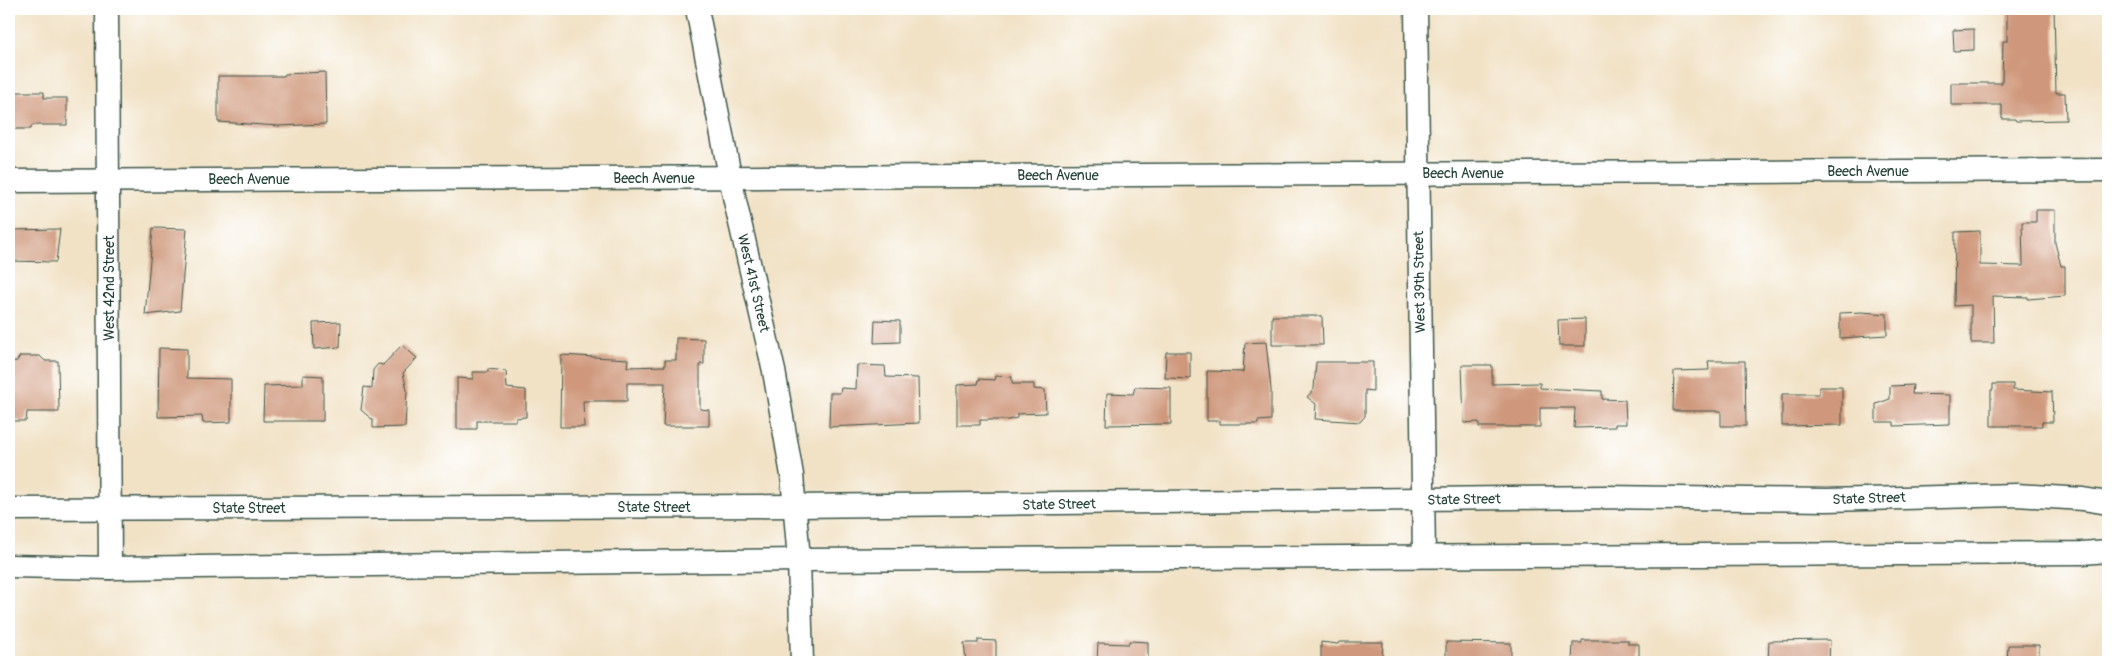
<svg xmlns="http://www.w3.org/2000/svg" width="2117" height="671" viewBox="0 0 2117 671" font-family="Pangolin,sans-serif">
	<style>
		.building { fill: #cf987c }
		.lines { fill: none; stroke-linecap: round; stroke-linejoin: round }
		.street-casing { stroke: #3e564a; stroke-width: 25 }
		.street { stroke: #fff; stroke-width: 22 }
		.labels { text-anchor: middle; stroke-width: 4; stroke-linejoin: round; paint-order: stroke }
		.street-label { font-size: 14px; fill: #1f3d34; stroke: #fff }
	</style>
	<rect width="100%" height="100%" fill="#fff"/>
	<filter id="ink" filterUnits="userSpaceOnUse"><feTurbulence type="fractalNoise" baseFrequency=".02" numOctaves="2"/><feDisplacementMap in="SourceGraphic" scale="10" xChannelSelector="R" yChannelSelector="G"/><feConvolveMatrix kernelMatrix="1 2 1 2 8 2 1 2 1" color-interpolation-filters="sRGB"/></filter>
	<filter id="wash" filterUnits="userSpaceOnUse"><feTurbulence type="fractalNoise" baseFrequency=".0096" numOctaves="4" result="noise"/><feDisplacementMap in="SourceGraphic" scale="20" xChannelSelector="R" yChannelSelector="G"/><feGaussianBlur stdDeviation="1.12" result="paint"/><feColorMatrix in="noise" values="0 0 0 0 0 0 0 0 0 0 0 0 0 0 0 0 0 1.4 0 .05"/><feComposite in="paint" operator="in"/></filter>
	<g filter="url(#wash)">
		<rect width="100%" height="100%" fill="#f1e2c6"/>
		<g id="blocks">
			<g class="building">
				<polygon points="2007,9 2054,9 2056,93 2065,93 2066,120 2016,121 2015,119 2002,119 2002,105 1951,105 1951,83 2002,83 2003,41 2007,41"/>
				<polygon points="1974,29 1974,50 1954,51 1953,30"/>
				<polygon points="325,72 326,124 279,126 218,122 218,76 284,76 285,74"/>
				<polygon points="9,92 44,92 44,98 67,98 67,125 32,125 31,129 9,129"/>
				<polygon points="2036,210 2055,210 2055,243 2061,266 2065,266 2065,296 2028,299 2028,297 1993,296 1994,343 1971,343 1971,305 1954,306 1955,232 1980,231 1980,265 2023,266 2022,222 2036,222"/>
				<polygon points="153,228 187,229 180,311 145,315"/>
				<polygon points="60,229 56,262 9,261 9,230"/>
				<polygon points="1862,312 1887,314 1887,335 1840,338 1840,313"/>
				<polygon points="1272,316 1322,316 1323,345 1272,345"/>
				<polygon points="1585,319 1585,346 1559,346 1558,320"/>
				<polygon points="875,320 900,321 900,342 874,343"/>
				<polygon points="341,322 340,347 314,349 313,323"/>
				<polygon points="676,338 704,339 704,364 700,364 700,409 709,410 709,426 663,426 665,383 627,383 627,401 583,401 584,427 560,427 561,355 628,359 627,367 665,366 665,360 676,360"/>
				<polygon points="1266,342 1271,389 1271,420 1258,421 1258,424 1220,424 1220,421 1207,421 1207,371 1243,372 1245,343"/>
				<polygon points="402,345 417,358 403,373 407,390 405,427 373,428 373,420 361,410 364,387 372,388 373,370 378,364 383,365"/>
				<polygon points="159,348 187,349 187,378 231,379 231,422 203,423 202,416 158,417"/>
				<polygon points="1166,352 1190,352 1190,379 1165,378"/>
				<polygon points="20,356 40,356 45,361 58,361 59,412 27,412 26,421 9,421 9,362 17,361"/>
				<polygon points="1708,361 1745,361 1746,426 1721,426 1721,411 1673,411 1674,371 1709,370"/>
				<polygon points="1316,362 1373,362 1373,391 1365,390 1365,416 1360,422 1315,419 1316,404 1307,397 1314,389"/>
				<polygon points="857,365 885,366 886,377 918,378 919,423 829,427 830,393 840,393 841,388 856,389"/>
				<polygon points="1462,365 1492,365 1492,384 1540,383 1540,388 1602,391 1602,399 1625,400 1626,424 1615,424 1615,427 1574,428 1575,408 1540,408 1540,427 1479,427 1479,422 1464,423"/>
				<polygon points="488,369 506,371 507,388 526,390 526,417 516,418 516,421 477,421 477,429 457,429 457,378 473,379 473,372 488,372"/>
				<polygon points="303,375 323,376 323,421 263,421 264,386 303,385"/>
				<polygon points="996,376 1012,377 1012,384 1034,384 1034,389 1045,390 1046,413 1017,414 1017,418 1008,420 980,420 980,425 957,425 957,385 978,384 979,379 995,380"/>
				<polygon points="1993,384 2013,384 2013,390 2052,392 2053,422 2042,422 2042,426 1991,426 1991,390 1993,390"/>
				<polygon points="1913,385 1912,394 1950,395 1950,424 1894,426 1894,422 1876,422 1876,404 1890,399 1890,386"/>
				<polygon points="1135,387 1171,388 1171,424 1106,425 1107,393 1133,394"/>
				<polygon points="1819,387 1842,387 1842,425 1782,426 1782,394 1819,394"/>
				<polygon points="978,640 996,641 996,662 966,662 964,643 978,643"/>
				<polygon points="1582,640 1628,640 1628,644 1639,644 1639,662 1572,662 1573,643 1582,643"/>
				<polygon points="1830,640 1829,662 1768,662 1769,641"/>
				<polygon points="1129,641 1148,642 1148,662 1097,662 1098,643 1129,644"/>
				<polygon points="1321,642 1338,644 1339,642 1383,642 1382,662 1321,662"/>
				<polygon points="1446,642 1511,643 1511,662 1446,662"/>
				<polygon points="2008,645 2039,645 2039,662 2007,662"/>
			</g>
		</g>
	</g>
	<g filter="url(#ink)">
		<use href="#blocks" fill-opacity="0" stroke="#3e564a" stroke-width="1"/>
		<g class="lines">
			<g class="street-casing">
				<g id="street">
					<polyline points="107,9 110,568"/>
					<polyline points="697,9 735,201 774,371 792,475 799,560 802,662"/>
					<polyline points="1416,9 1424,556"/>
					<polyline points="9,181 2108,170"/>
					<polyline points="9,509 795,506 1604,497 1827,500 2016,495 2083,499 2108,503"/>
					<polyline points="9,566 110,568 804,560 2082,553 2108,551"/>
				</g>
			</g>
			<use href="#street" class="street"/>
		</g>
	</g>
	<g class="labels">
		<g class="street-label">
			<text x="1868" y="176">Beech Avenue</text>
			<text x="1463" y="178">Beech Avenue</text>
			<text x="1058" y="180">Beech Avenue</text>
			<text x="654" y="183">Beech Avenue</text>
			<text x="249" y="184">Beech Avenue</text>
			<text transform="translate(1419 282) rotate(-91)" y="5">West 39th Street</text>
			<text transform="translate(754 283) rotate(77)" y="5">West 41st Street</text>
			<text transform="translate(109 288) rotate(-90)" y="5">West 42nd Street</text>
			<text transform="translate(1869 498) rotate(-2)" y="5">State Street</text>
			<text transform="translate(1464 499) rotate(-1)" y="5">State Street</text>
			<text transform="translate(1059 504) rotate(-1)" y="5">State Street</text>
			<text x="654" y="512">State Street</text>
			<text x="249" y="513">State Street</text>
		</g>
	</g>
	<rect width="2117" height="671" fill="none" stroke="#fff" stroke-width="30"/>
</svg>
